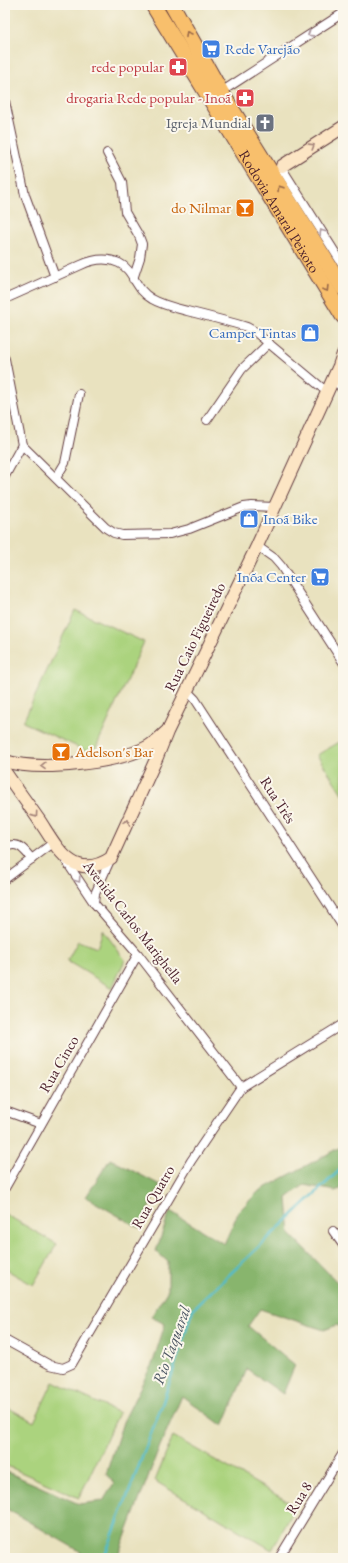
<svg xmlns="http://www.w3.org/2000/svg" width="348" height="1563" viewBox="0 0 348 1563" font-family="'EB Garamond',serif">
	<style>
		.green { fill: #abd37e; stroke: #7a7954 }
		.forest { fill: #88b56d; stroke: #696a4c }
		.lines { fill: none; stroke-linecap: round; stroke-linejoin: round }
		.stream { stroke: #50bccb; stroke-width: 2.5 }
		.street-casing { stroke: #623c41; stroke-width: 10 }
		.secondary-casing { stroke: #623c41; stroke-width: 14 }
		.highway-casing { stroke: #623c41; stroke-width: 17 }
		.street { stroke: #fff; stroke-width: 8 }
		.secondary { stroke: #fce5c4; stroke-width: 12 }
		.highway { stroke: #f8bf6c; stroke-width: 15 }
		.oneway { stroke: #986748 }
		.oneway2 { stroke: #ae9aa0 }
		.oneway3 { stroke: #a38278 }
		.labels { text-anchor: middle; stroke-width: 4; stroke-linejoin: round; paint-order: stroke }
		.shop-label { font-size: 15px; fill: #366cbe; stroke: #fbf7ec; text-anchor: start }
		.health-label { font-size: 15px; fill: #be3a42; stroke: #fbf7ec; text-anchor: end }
		.worship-label { font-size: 15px; fill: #5b616d; stroke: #fbf7ec; text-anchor: end }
		.food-label { font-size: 15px; fill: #c56008; stroke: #fbf7ec; text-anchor: end }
		.street-label { font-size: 15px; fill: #4a1f2b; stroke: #fbf7ec }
		.water-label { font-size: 16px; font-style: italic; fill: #4c5663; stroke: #fbf7ec }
	</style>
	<rect width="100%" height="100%" fill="#fbf7ec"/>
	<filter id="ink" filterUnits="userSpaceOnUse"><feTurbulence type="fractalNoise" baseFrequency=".025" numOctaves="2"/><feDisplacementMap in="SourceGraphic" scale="8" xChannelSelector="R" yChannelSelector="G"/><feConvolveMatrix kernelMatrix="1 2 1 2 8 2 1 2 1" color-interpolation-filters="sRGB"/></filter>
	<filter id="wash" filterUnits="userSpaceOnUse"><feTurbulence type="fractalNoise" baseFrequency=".012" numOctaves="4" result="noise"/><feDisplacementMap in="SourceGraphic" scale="16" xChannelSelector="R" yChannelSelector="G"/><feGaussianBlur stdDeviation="0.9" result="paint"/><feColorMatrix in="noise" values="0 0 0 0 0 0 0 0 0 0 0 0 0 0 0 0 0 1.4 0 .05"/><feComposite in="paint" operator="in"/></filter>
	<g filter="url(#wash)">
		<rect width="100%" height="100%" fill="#e9e2bf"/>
		<g class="green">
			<polygon points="75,610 144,642 93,754 23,722"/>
			<polygon points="343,740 343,795 317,755"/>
			<polygon points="103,930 125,960 112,988 67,961 78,941 97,948"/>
			<polygon points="5,1214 57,1244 33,1285 5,1269"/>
			<polygon points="53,1382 119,1413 79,1498 5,1465 5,1406 34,1422"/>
			<polygon points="173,1436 296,1506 272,1550 155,1481"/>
		</g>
		<g class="forest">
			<polygon points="343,1145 343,1188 335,1191 304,1185 287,1198 290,1234 343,1288 343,1329 337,1325 324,1330 260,1309 248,1326 295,1365 283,1394 247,1369 223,1426 182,1396 160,1446 117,1558 78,1558 81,1552 5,1508 5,1471 79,1504 103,1501 114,1483 106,1474 123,1422 153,1362 165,1324 151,1317 168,1290 168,1262 156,1251 170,1211 224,1244 239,1211 259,1191 326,1155"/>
			<polygon points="110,1159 160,1185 139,1228 86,1197"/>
		</g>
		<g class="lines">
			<polyline class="stream" points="104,1558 163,1402 193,1309 343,1167"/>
		</g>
	</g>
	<g filter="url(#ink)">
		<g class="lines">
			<g class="street-casing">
				<g id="street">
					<polyline points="221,92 343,13"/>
					<polyline points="5,101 25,195 55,277"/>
					<polyline points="107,153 122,182 125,212 139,236 142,244 140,258 133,279"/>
					<polyline points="282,166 283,170 343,265"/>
					<path d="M5 299 81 265C94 259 106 257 119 263 134 270 135 290 152 299 162 305 175 308 187 311 207 316 227 321 247 327L254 331 327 392"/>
					<polyline points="5,359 22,445 106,528 114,533 122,535 170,534 189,529 244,507 252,506 274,507"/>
					<polyline points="334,376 343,391"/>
					<polyline points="207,420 242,369 269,343"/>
					<polyline points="5,476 22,445"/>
					<polyline points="56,478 65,463 79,394"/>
					<polyline points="257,546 274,558 281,566 343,662"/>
					<polyline points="187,691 195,699 343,927"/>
					<path d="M5 847C19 841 23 849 32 859"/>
					<polyline points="64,858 94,903 138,954 241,1087"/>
					<polyline points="5,879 53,843"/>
					<polyline points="94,903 95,894 111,858"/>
					<polyline points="5,1111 41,1124"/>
					<polyline points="5,1188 138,954"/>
					<polyline points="333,1231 343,1245"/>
					<polyline points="5,1340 50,1365 63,1368 72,1364 191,1161 241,1087 343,1024"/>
					<polyline points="335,1466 343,1471"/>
					<polyline points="279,1558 343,1453"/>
				</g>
			</g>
			<g class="secondary-casing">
				<g id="secondary">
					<polyline points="282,166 343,127"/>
					<path d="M5 761C38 772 119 763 149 746 155 742 161 737 166 732"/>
					<path d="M5 772C16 788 28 804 39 820 57 847 73 883 111 858L157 757 167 732 257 546 339 366 343 354"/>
				</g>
			</g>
			<g class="highway-casing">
				<g id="highway">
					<path id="s1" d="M153 5 343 316"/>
					<polyline points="172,5 221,92 343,288"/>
				</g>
			</g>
			<use href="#street" class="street"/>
			<use href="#secondary" class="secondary"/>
			<use href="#highway" class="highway"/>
		</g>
		<defs><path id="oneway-chevron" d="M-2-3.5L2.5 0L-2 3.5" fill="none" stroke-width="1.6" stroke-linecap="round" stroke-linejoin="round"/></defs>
		<g class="oneway">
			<use href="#oneway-chevron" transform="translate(188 34) rotate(-120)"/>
			<use href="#oneway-chevron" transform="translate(280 188) rotate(-122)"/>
			<use href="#oneway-chevron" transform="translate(326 289) rotate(58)"/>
		</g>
		<g class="oneway2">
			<use href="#oneway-chevron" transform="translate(310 34) rotate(147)"/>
			<use href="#oneway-chevron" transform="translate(322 232) rotate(-122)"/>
			<use href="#oneway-chevron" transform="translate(78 880) rotate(56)"/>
		</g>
		<g class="oneway3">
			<use href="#oneway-chevron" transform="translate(312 146) rotate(-32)"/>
			<use href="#oneway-chevron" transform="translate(43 766) rotate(179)"/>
			<use href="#oneway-chevron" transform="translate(35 815) rotate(55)"/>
			<use href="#oneway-chevron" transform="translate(127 822) rotate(-66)"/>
		</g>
	</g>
	<defs>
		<g id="supermarket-square" transform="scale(1)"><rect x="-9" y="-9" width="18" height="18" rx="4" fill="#3f7fe0" stroke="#fbf7ec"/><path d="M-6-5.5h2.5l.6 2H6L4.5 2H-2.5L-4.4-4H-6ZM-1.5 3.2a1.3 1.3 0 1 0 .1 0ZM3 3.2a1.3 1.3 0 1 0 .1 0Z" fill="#fff"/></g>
		<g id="pharmacy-square" transform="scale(1)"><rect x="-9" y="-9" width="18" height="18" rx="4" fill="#e0444e" stroke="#fbf7ec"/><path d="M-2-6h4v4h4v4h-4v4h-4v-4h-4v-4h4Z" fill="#fff"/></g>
		<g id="church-square" transform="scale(1)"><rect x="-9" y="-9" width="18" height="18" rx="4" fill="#6b7280" stroke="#fbf7ec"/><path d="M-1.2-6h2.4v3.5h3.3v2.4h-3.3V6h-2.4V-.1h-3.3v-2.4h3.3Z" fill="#fff"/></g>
		<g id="bar-square" transform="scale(1)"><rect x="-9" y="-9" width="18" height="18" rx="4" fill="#e8710a" stroke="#fbf7ec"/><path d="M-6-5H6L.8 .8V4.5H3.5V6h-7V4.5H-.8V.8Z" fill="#fff"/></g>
		<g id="shop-square" transform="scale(1)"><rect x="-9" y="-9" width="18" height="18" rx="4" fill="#3f7fe0" stroke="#fbf7ec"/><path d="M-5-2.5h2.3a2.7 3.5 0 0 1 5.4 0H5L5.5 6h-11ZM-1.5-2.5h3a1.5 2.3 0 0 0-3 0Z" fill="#fff"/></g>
	</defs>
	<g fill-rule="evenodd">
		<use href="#supermarket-square" x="211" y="49"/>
		<use href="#pharmacy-square" x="178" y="67"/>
		<use href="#pharmacy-square" x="245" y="98"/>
		<use href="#church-square" x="265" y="123"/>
		<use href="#bar-square" x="245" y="208"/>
		<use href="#shop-square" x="310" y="333"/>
		<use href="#shop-square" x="249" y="519"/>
		<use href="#supermarket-square" x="320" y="577"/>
		<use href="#bar-square" x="61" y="752"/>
	</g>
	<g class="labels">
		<g class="shop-label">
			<text x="225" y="54">Rede Varejão</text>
			<text x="296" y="338" text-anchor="end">Camper Tintas</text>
			<text x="263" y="524">Inoã Bike</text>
			<text x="306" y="582" text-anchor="end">Inõa Center</text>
		</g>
		<g class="health-label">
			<text x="164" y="72">rede popular</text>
			<text x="231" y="103">drogaria Rede popular - Inoã</text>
		</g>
		<g class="worship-label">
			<text x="251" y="128">Igreja Mundial</text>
		</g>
		<g class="food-label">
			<text x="231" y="213">do Nilmar</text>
			<text x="75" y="757" text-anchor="start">Adelson's Bar</text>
		</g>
		<g class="street-label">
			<text dy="5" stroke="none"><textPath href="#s1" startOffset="242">Rodovia Amaral Peixoto</textPath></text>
			<text transform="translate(195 637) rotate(-64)" y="5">Rua Caio Figueiredo</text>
			<text transform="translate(278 800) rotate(57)" y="5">Rua Três</text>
			<text transform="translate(133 922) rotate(52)" y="5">Avenida Carlos Marighella</text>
			<text transform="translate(59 1064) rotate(-60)" y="5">Rua Cinco</text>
			<text transform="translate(153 1197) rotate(-60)" y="5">Rua Quatro</text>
			<text transform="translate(299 1498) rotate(-58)" y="5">Rua 8</text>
		</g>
		<g class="water-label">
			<text transform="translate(171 1345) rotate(-70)" y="6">Rio Taquaral</text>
		</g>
	</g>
	<rect width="348" height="1563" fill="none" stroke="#fbf7ec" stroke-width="20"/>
</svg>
